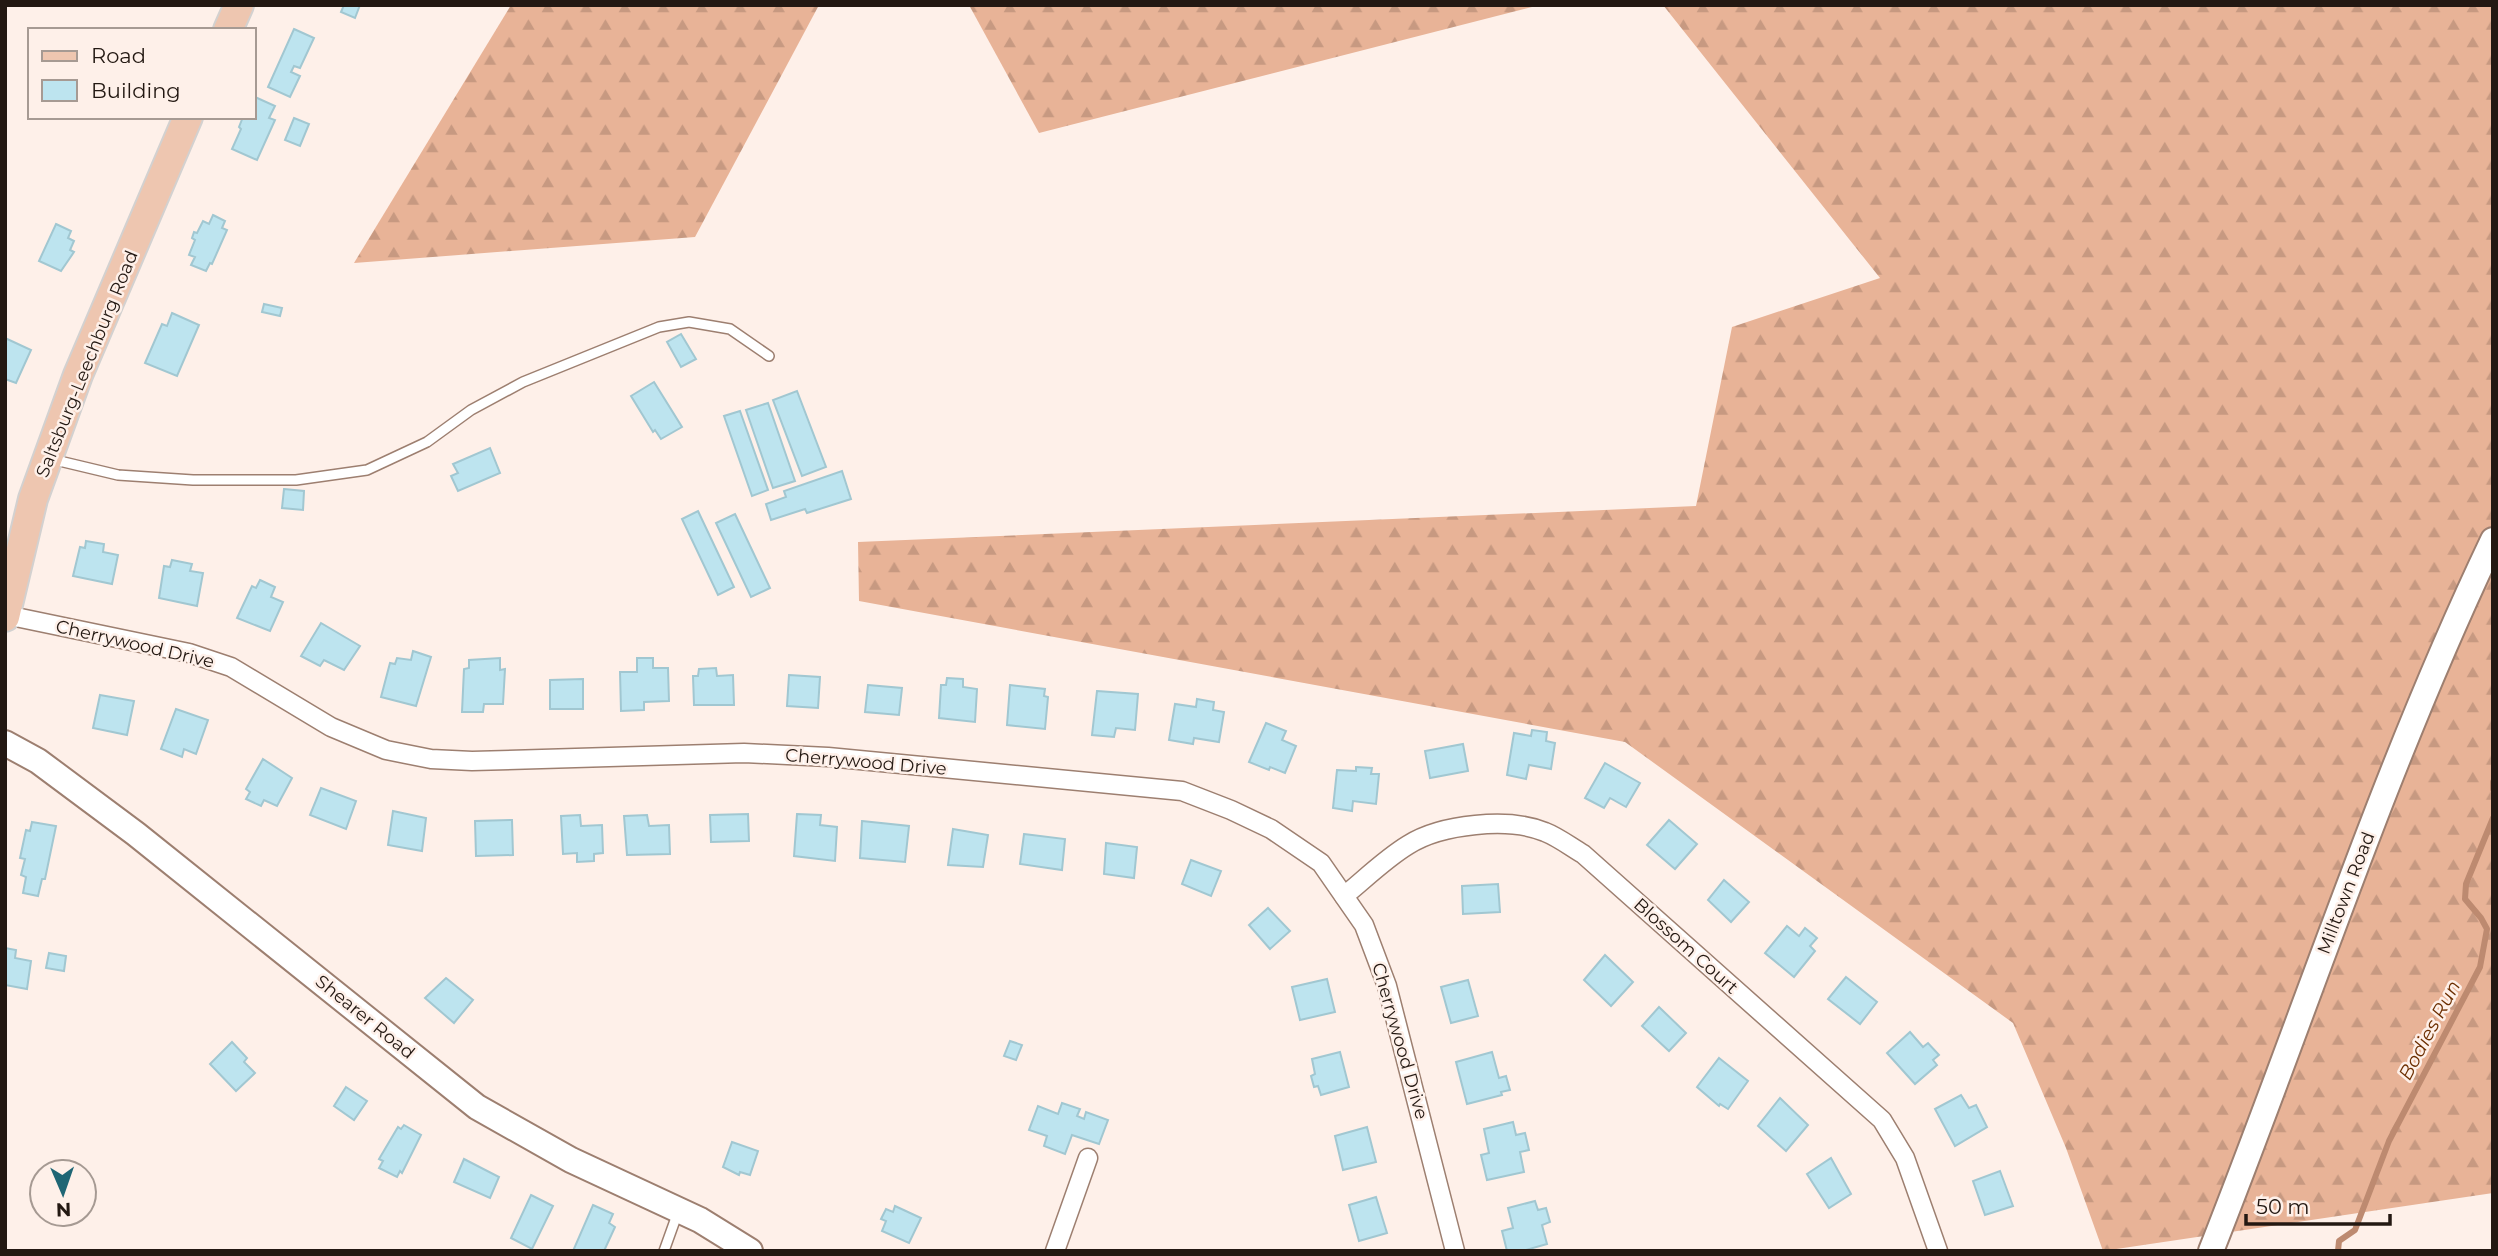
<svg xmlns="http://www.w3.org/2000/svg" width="2498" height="1256" viewBox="0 0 2498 1256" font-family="Montserrat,sans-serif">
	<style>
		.forest { fill: url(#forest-firs) }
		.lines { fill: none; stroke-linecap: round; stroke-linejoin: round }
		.stream { stroke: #bd8a70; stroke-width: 6 }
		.building { fill: #bde4ef; stroke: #a1c7d1; stroke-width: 2 }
		.lane-casing { stroke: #9d7f70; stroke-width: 12 }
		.street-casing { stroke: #9d7f70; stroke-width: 21 }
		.secondary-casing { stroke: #9d7f70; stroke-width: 28 }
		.primary-casing { stroke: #d3d1d0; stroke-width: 32 }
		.lane { stroke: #fff; stroke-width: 9 }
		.street { stroke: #fff; stroke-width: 18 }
		.secondary { stroke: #fff; stroke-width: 24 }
		.primary { stroke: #eec6b0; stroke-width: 28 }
		.labels { text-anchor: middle; stroke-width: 5; stroke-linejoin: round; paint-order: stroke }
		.street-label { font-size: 18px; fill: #231812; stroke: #fef0e9 }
		.water-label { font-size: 19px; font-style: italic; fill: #6c2e00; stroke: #fef0e9 }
	</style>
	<defs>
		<pattern id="forest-firs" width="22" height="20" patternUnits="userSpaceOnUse" patternTransform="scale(1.75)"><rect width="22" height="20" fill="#e8b397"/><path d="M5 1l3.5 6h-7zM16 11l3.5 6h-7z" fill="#c79981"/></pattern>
	</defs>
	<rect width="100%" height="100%" fill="#fef0e9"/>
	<g class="forest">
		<polygon points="511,5 819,5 695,237 354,263"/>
		<polygon points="969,5 1540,5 1039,133"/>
		<polygon points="1663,5 2493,5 2493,1193 2103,1251 2066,1148 2013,1023 1625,742 859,601 858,542 1696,506 1732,327 1880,278"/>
	</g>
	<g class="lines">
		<g class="stream">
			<polyline points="2493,782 2493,789"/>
			<polyline points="2338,1251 2339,1241 2355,1230 2389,1141 2480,967 2487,929 2481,918 2465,899 2466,884 2493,818"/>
		</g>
	</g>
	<g class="building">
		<polygon points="344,5 360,5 355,18 341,12"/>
		<polygon points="294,29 314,38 300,68 294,66 291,72 300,76 290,97 268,87"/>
		<polygon points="255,97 275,106 269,118 275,120 257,160 232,149 241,129 239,127 243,117 254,117"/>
		<polygon points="294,118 309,124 300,146 285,140"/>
		<polygon points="213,215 225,221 222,228 227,230 212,264 210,263 206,271 191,265 195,257 189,255 195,240 192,238 194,232 197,233 203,221 209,224"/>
		<polygon points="56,224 71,231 68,238 74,241 70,250 74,252 61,271 39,261"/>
		<polygon points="264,304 282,308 280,316 262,312"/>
		<polygon points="172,313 199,325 177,376 145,363 162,324 167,326"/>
		<polygon points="681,334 696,359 681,367 667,342"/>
		<polygon points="5,338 31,350 16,383 5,379"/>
		<polygon points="654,382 682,427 661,439 655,430 653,432 631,396"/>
		<polygon points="797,391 826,467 802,476 773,400"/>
		<polygon points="768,403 795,481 773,488 746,410"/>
		<polygon points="740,411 768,490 752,496 724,416"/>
		<polygon points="490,448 500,473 458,491 451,476 458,473 453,464"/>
		<polygon points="842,471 851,499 807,513 805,509 771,520 766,504 786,497 784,491"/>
		<polygon points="284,489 304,491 303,510 282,508"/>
		<polygon points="698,511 734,587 718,595 682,519"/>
		<polygon points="735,514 770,588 751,597 716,523"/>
		<polygon points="86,541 104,544 103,552 118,555 112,584 73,576 80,547 85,548"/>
		<polygon points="172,560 192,564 190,571 203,573 197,606 159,598 164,566 170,567"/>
		<polygon points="260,580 275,587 271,597 283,602 270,631 237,618 252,586 256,588"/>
		<polygon points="321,623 360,646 344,670 324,660 320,666 301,656"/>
		<polygon points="413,651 431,657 416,706 381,697 390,663 395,664 397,658 411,660"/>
		<polygon points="500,658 500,670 505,669 503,704 484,704 483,712 462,712 464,669 469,668 469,660"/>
		<polygon points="637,658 653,658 653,668 668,668 669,701 644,702 644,710 621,711 620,672 637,672"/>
		<polygon points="716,668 717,676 733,675 734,705 694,705 693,676 698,676 699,669"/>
		<polygon points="789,675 820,677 818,708 787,706"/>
		<polygon points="947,678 963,679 963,687 977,689 975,722 939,718 941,685 946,685"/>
		<polygon points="583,679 583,709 550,709 550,680"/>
		<polygon points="868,685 902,688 899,715 865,712"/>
		<polygon points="1010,685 1045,689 1044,696 1048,697 1045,729 1007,725"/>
		<polygon points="1097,691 1138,694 1135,730 1116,728 1114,737 1092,735"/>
		<polygon points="100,695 134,701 127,735 93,728"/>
		<polygon points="1197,699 1214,702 1213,710 1224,712 1219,742 1194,738 1193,744 1169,740 1175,704 1196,707"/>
		<polygon points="176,709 208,720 196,754 184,749 182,757 161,749"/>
		<polygon points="1266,723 1286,731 1282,740 1296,746 1285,773 1270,767 1269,770 1249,762"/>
		<polygon points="1532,730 1547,732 1546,741 1555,743 1551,769 1529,765 1526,779 1507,775 1514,733 1531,736"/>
		<polygon points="1463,744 1468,771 1430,778 1425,751"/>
		<polygon points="263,759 292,778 277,806 264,800 261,806 246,799 250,792 246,789"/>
		<polygon points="1605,763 1640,783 1626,807 1610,798 1604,808 1585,798"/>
		<polygon points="1356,767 1372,768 1371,774 1379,774 1376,804 1353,801 1352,811 1333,808 1337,770 1356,771"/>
		<polygon points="321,788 356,801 346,829 310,815"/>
		<polygon points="393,811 426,818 422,851 388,845"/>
		<polygon points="748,814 749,841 711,842 710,815"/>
		<polygon points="797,814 821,815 820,825 837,827 835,861 794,856"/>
		<polygon points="580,815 581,826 602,825 603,853 594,854 594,861 577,862 577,853 563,854 561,816"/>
		<polygon points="647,815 649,826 669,825 670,854 627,855 624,816"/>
		<polygon points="512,820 513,855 476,856 475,821"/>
		<polygon points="1669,820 1697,844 1675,869 1647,845"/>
		<polygon points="862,821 909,826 905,862 860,858"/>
		<polygon points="32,822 56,826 45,879 42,879 38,896 23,893 26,877 21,875 25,859 20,858 26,830 30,831"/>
		<polygon points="953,829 988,835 983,867 948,865"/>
		<polygon points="1024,834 1065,839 1062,870 1020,864"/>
		<polygon points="1106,843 1137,847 1134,878 1104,874"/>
		<polygon points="1191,860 1221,871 1211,896 1182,884"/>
		<polygon points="1724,880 1749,902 1731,922 1708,900"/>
		<polygon points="1498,884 1500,912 1463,914 1462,886"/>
		<polygon points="1268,908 1290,931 1270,949 1249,925"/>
		<polygon points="1787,926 1799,936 1805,928 1817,938 1810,946 1815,951 1794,977 1765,953"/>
		<polygon points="5,948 16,950 15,958 31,961 27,989 5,985"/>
		<polygon points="49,953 66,956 64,971 46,968"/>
		<polygon points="1605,955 1633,982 1611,1006 1584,980"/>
		<polygon points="1846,977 1877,1002 1860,1024 1828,999"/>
		<polygon points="446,978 473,1000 454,1023 425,998"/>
		<polygon points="1327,979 1335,1012 1300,1020 1292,987"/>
		<polygon points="1468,980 1478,1016 1451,1023 1441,987"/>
		<polygon points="1659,1007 1686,1033 1669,1051 1642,1026"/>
		<polygon points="1910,1032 1923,1047 1928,1043 1939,1055 1933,1060 1937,1065 1915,1084 1887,1053"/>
		<polygon points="1010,1041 1022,1045 1016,1060 1004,1056"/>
		<polygon points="232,1042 247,1058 244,1062 255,1073 236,1091 210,1064"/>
		<polygon points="1340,1052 1349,1087 1321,1095 1318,1086 1314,1087 1311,1076 1315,1074 1312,1059"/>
		<polygon points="1492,1052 1499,1078 1506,1076 1510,1090 1501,1092 1502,1095 1467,1104 1456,1062"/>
		<polygon points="1719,1058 1748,1081 1728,1109 1720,1104 1719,1106 1697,1087"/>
		<polygon points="346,1087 367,1101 354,1120 334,1106"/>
		<polygon points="1961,1095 1969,1108 1976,1105 1987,1127 1955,1146 1935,1109"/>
		<polygon points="1780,1098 1808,1125 1786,1151 1758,1126"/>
		<polygon points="1062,1103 1080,1109 1077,1116 1084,1119 1086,1112 1108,1120 1099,1144 1072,1135 1065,1154 1044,1146 1047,1136 1029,1130 1038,1106 1058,1114"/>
		<polygon points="1513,1122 1516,1135 1525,1133 1529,1150 1520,1152 1524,1172 1487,1180 1481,1155 1489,1153 1484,1129"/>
		<polygon points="404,1125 421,1135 402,1173 400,1171 397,1177 379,1168 383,1161 379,1159 398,1127 401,1129"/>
		<polygon points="1367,1127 1376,1162 1343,1170 1335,1136"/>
		<polygon points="732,1142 758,1151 750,1175 740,1172 739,1175 723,1167"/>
		<polygon points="1831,1158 1851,1194 1829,1208 1807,1174"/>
		<polygon points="464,1159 499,1177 490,1198 454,1182"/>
		<polygon points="2000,1171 2013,1206 1985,1215 1973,1181"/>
		<polygon points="531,1195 553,1206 532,1249 511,1238"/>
		<polygon points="1376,1197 1387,1233 1359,1241 1349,1205"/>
		<polygon points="1535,1201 1538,1210 1546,1208 1550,1222 1542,1225 1547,1244 1522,1251 1507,1251 1502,1231 1513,1228 1508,1208"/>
		<polygon points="593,1205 613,1214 609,1223 615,1227 604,1251 573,1251"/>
		<polygon points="895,1206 921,1218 909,1243 882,1231 886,1221 881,1219 886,1209 893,1212"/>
	</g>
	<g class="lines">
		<g class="lane-casing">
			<g id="lane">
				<polyline points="51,459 118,475 193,480 296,480 367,470 427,442 471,410 523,382 659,327 689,322 730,329 769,356"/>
				<polyline points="664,1251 678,1212"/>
			</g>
		</g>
		<g class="street-casing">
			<g id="street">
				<polyline points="6,615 189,653 231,667 331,727 386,750 431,759 472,761 744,753 828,757 1182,791 1231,810 1271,829 1321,863 1364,925 1387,986 1455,1251"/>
				<path d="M1344 896C1365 879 1385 859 1408 845 1441 824 1509 817 1545 832 1558 837 1571 847 1583 854L1882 1120 1905 1158 1938 1251"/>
				<polyline points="1055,1251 1088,1158"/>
			</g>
		</g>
		<g class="secondary-casing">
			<g id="secondary">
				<polyline points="5,743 38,761 136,834 477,1107 571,1160 700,1220 750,1251"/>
				<path d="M2211 1251C2305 1014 2383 770 2493 540"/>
			</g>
		</g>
		<g class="primary-casing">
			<g id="primary">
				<polyline points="228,30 239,5"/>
				<polyline points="5,617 33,499 78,375 188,117"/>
			</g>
		</g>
		<use href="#lane" class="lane"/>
		<use href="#street" class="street"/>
		<use href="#secondary" class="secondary"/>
		<use href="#primary" class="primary"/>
	</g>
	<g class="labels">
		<g class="street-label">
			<text transform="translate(87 364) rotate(-68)" y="6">Saltsburg-Leechburg Road</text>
			<text transform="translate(135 644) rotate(13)" y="6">Cherrywood Drive</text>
			<text transform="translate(866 762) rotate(5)" y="6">Cherrywood Drive</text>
			<text transform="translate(2346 893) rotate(-69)" y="6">Milltown Road</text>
			<text transform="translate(1686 946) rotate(42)" y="6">Blossom Court</text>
			<text transform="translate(365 1017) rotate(39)" y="6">Shearer Road</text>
			<text transform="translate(1400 1041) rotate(74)" y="6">Cherrywood Drive</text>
		</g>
		<g class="water-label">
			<text transform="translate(2429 1030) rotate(-62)" y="7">Bodies Run</text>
		</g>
	</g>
	<rect width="2498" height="1256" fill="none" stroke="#231812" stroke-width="14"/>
	<rect x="28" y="28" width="228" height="91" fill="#fef0e9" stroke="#a69a93" stroke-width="2"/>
	<rect x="42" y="51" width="35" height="10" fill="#eec6b0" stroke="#a69a93" stroke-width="2"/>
	<text x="91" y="63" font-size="21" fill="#231812">Road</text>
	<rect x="42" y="80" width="35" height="21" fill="#bde4ef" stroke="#a69a93" stroke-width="2"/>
	<text x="91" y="98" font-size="21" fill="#231812">Building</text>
	<g transform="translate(63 1193) rotate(178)"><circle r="33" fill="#fef0e9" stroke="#a69a93" stroke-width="2"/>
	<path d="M0-5L12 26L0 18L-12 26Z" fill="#1f6675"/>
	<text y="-10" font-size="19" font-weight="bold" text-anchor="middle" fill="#231812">N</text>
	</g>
	<path d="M2246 1214v10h144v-10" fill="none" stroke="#231812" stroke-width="3.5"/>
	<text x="2256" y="1214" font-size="21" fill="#231812" stroke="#fef0e9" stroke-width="5" paint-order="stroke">50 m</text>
</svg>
